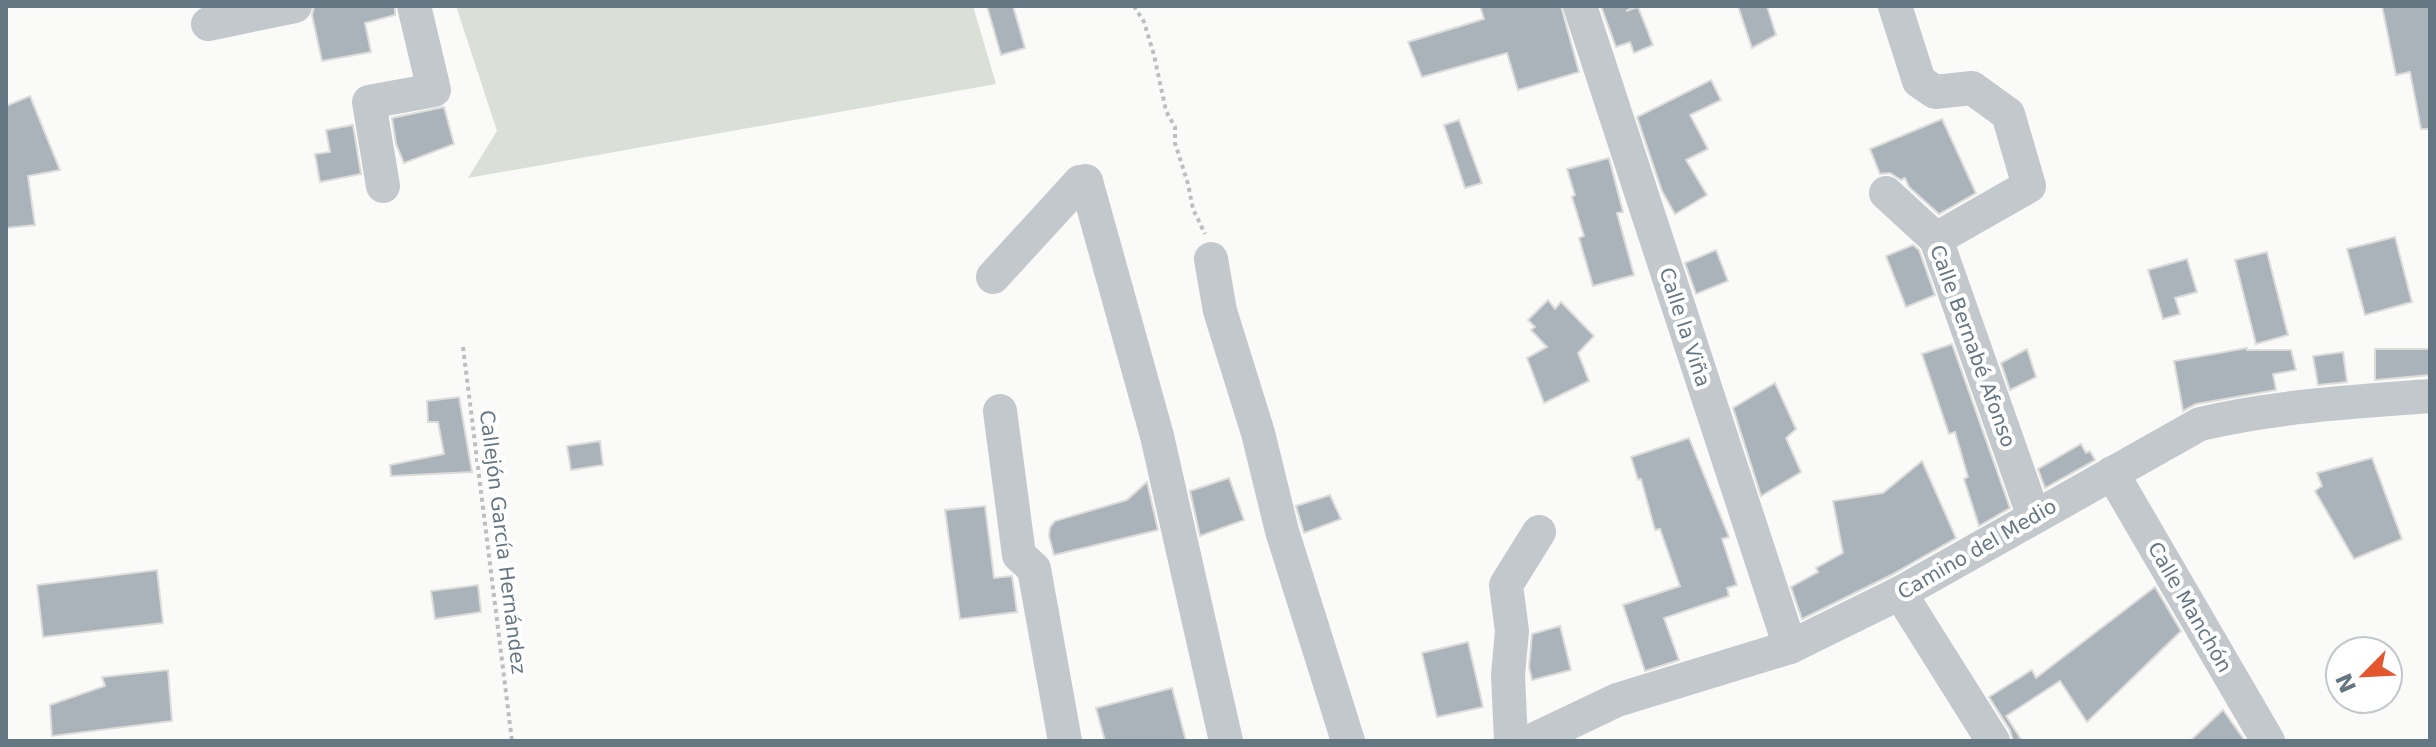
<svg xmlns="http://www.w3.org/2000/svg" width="2436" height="747" viewBox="0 0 2436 747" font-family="'DejaVu Sans',sans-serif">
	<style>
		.green { fill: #dadfd7 }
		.building { fill: #aab3b9; stroke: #dcdcda; stroke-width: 2 }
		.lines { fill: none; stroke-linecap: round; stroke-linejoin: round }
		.path { stroke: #bbbfc2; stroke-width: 4; stroke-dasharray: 4 4; stroke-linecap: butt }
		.minor { stroke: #c3c8cc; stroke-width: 34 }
		.labels { text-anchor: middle; stroke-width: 8; stroke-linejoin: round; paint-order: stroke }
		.street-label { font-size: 20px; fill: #657683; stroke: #fff }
	</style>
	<rect width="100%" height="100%" fill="#fafaf8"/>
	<polygon class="green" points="456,6 973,6 996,84 468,178 497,131"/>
	<g class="building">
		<polygon points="314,6 395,6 395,15 365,23 371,52 322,61 312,15"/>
		<polygon points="987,6 1013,6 1025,48 1001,55"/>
		<polygon points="1480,6 1561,6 1579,72 1518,90 1507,53 1422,77 1408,42 1484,19"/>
		<polygon points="1601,6 1636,6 1626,11 1638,7 1653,45 1634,53 1630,42 1616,47"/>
		<polygon points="1738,6 1767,6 1776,35 1752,48"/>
		<polygon points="2382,6 2430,6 2430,129 2421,129 2410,72 2396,75"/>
		<polygon points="1711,80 1721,100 1690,115 1708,149 1686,160 1707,195 1675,214 1662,191 1637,117"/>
		<polygon points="30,96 60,170 28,176 35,225 6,228 6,106"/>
		<polygon points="444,107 454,144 404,163 396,144 392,118"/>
		<polygon points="1942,119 1976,193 1939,214 1909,187 1905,178 1901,180 1890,173 1880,174 1870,149"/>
		<polygon points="1459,120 1482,183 1465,188 1444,125"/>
		<polygon points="353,125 361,174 320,182 315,154 330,152 326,130"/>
		<polygon points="1609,158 1623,212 1617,213 1634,275 1593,286 1579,238 1584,236 1572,197 1575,195 1567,169"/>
		<polygon points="2395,237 2412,302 2365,315 2347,249"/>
		<polygon points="1913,245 1919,250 1935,295 1906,307 1886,256"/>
		<polygon points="1716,250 1728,281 1696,294 1685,263"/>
		<polygon points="2267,252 2288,335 2256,344 2235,260"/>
		<polygon points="2187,259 2197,292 2175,298 2180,314 2163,319 2148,270"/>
		<polygon points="1548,300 1555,309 1561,302 1594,336 1578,353 1589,381 1544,403 1527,358 1547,347 1531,330 1535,327 1528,320"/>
		<polygon points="1952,344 2010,508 1979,526 1964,479 1968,477 1955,432 1949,434 1922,354"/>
		<polygon points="2247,348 2247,350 2291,350 2296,370 2273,374 2276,390 2196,404 2183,411 2174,361"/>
		<polygon points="2027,349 2036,377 2010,390 2001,363"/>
		<polygon points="2375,349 2430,349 2430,375 2375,380"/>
		<polygon points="2343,352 2347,382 2318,385 2313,356"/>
		<polygon points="1775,383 1796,429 1786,438 1801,472 1761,496 1733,408"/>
		<polygon points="459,397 472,472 391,476 390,465 444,454 438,422 428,422 427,401"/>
		<polygon points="1689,438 1729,537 1722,539 1737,585 1727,588 1729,596 1664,618 1679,660 1645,671 1623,605 1680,586 1660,529 1655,530 1641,479 1638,480 1631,457"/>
		<polygon points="600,441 603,465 571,470 567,446"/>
		<polygon points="2081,444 2086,453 2090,451 2095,460 2045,488 2038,469"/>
		<polygon points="2372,458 2402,539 2354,559 2315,491 2322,486 2317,473"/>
		<polygon points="1922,461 1956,538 1891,575 1802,619 1791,587 1818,572 1816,568 1843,553 1833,501 1883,493"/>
		<polygon points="1229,478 1244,520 1200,536 1190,491"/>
		<polygon points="1147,482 1158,530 1054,555 1049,536 1050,527 1055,521 1127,500"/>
		<polygon points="1330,495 1341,519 1304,533 1296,506"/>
		<polygon points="985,506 994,578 1012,576 1017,612 960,619 945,510"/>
		<polygon points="157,570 163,623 43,637 37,585"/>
		<polygon points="478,585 481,612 435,619 431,591"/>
		<polygon points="2155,587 2181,631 2087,722 2060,681 2006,716 2022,741 2013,741 2010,730 1989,697 2032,670 2036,678"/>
		<polygon points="1560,626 1571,670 1532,680 1529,667 1532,634"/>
		<polygon points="1468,642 1483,707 1437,717 1422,653"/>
		<polygon points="168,670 172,721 52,736 50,705 105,686 102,677"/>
		<polygon points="1172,688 1186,741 1105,741 1096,708"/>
		<polygon points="2223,710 2245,741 2190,741"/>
	</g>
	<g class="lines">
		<g class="path">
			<polyline points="1134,6 1144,22 1154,55 1166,111 1175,127 1175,143 1188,184 1193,209 1205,234"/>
			<polyline points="463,347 512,741"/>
		</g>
		<g class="minor">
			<polyline points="1580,6 1790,647"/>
			<polyline points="1895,6 1919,81 1935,92 1972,88 2008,114 2029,186 1936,239"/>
			<polyline points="208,24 295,6"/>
			<polyline points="383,186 369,102 434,90 414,6"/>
			<polyline points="1886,193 1936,239 2034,517"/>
			<polyline points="1211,259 1220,311 1258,433 1282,531 1348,741"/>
			<polyline points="993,277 1080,182 1086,181 1157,436 1226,741"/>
			<polyline points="1000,411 1019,555 1034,569 1065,741"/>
			<polyline points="2112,473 2268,741"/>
			<polyline points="1900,593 1993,741"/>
			<polyline points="1511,741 1508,675 1512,631 1506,585 1539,532"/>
			<path d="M1531 741 1617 700 1790 647 1900 593 2200 424C2276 406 2352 402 2430 396"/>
		</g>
	</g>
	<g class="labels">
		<g class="street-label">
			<text transform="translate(1685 327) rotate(72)" y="7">Calle la Viña</text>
			<text transform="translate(1973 346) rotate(70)" y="7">Calle Bernabé Afonso</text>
			<text transform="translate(503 542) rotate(83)" y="7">Callejón García Hernández</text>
			<text transform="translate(1977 549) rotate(-30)" y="7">Camino del Medio</text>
			<text transform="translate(2190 607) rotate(60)" y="7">Calle Manchón</text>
		</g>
	</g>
	<rect width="2436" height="747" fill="none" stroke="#657683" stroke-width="16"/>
	<g transform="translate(2364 675) rotate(246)"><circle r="38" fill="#ffffff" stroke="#c1c8cd" stroke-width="2"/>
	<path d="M0-6L14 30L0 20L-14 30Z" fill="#e4572e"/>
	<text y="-12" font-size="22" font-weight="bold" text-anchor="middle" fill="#657683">N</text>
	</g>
</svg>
